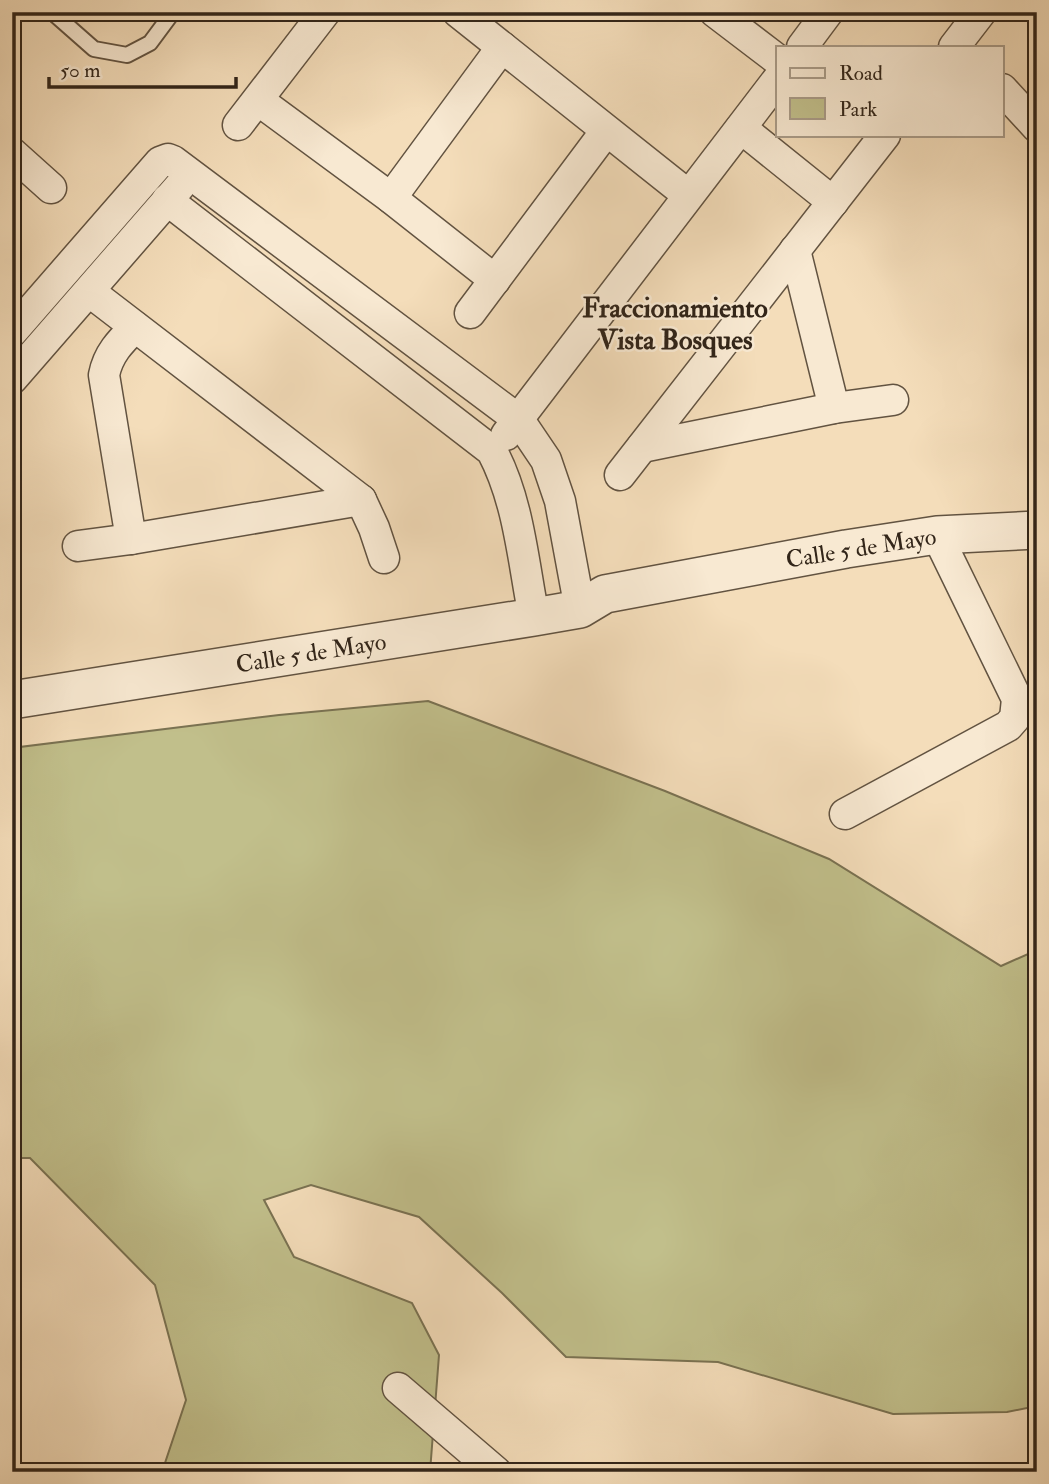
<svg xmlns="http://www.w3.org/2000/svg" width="1049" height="1484" viewBox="0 0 1049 1484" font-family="'IM FELL Double Pica',serif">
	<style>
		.green { fill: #c1bf8b; stroke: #7a7252; stroke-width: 2 }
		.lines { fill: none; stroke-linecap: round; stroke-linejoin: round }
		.service-casing { stroke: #625341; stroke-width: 18 }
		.minor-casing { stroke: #625341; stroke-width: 33 }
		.tertiary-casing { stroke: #625341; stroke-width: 40 }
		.service { stroke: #f8e9d2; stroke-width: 14 }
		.minor { stroke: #f8e9d2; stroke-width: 30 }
		.tertiary { stroke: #f8e9d2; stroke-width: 37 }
		.labels { text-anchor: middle; stroke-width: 5; stroke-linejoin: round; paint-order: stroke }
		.street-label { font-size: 24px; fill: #322519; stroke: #f8e9d2 }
		.quarter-label { font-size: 28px; font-weight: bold; fill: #322519; stroke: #f8e9d2 }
	</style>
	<rect width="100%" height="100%" fill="#f4ddba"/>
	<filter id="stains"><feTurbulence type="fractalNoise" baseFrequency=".00286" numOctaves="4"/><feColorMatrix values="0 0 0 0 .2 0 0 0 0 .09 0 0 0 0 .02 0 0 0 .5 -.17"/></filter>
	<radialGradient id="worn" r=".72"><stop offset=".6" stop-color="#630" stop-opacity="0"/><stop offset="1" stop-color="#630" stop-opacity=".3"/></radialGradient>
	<polygon class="green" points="428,701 665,791 829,859 1001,966 1037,950 1037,1406 1007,1412 893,1414 718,1362 566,1357 502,1293 419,1217 311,1185 264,1200 294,1257 412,1303 439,1355 430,1472 162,1472 186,1400 155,1285 30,1158 12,1158 12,748 279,715"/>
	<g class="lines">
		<g class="service-casing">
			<polyline id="service" points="52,12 94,49 127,55 150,43 173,12"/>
		</g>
		<g class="minor-casing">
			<g id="minor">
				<polyline points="458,12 688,195"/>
				<polyline points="715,12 778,60"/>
				<polyline points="802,47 828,12"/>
				<polyline points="954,47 981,12"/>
				<polyline points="1002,89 1037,127"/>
				<polyline points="258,100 391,198 495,280"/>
				<polyline points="238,125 325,12"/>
				<polyline points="741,128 833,202"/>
				<polyline points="12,153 51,188"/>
				<polyline points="391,198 502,47"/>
				<path d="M167 200 492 451C519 502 523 561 534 617"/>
				<polyline points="795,250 834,408"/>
				<polyline points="90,292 361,500 374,528 384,558"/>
				<polyline points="470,313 606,131"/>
				<polyline points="12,332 160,162 168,159 173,161 519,420 546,460 560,501 580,609"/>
				<polyline points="12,379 179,187"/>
				<polyline points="506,435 778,79"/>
				<polyline points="642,447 834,408 893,400"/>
				<polyline points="620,475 885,135"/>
				<path d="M131 539 104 375C108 354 120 342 135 327"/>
				<polyline points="78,546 131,539 361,500"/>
				<polyline points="845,814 1008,726 1015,718 1017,699 937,535"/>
				<polyline points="398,1388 496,1472"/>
			</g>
		</g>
		<g class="tertiary-casing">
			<polyline id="tertiary" points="12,700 534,617 580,609 605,594 846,549 937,535 1037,530"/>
		</g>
		<use href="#service" class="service"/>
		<use href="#minor" class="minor"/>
		<use href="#tertiary" class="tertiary"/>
	</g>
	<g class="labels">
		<g class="street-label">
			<text transform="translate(861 548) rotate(-9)" y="8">Calle 5 de Mayo</text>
			<text transform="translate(311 653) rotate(-9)" y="8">Calle 5 de Mayo</text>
		</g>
		<g class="quarter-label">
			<text x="675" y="317">Fraccionamiento<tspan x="675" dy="32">Vista Bosques</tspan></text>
		</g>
	</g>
	<rect width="1049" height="1484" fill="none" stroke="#f4ddba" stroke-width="42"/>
	<rect x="14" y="14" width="1021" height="1456" fill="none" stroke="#322519" stroke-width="3.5"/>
	<rect x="21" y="21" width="1007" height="1442" fill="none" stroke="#322519" stroke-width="2"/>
	<rect x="776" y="46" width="228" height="91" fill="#f8e9d2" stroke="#a99b88" stroke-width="2"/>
	<rect x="790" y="68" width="35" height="10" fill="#f8e9d2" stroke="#a99b88" stroke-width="2"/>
	<text x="839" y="80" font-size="21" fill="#322519">Road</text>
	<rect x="790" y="98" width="35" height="21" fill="#c1bf8b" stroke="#a99b88" stroke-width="2"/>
	<text x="839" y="116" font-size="21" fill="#322519">Park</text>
	<path d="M49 77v10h187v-10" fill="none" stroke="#322519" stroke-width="3.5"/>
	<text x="60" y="77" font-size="21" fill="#322519" stroke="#f8e9d2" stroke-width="5" paint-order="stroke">50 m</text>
	<rect width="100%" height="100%" filter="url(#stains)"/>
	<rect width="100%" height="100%" fill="url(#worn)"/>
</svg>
